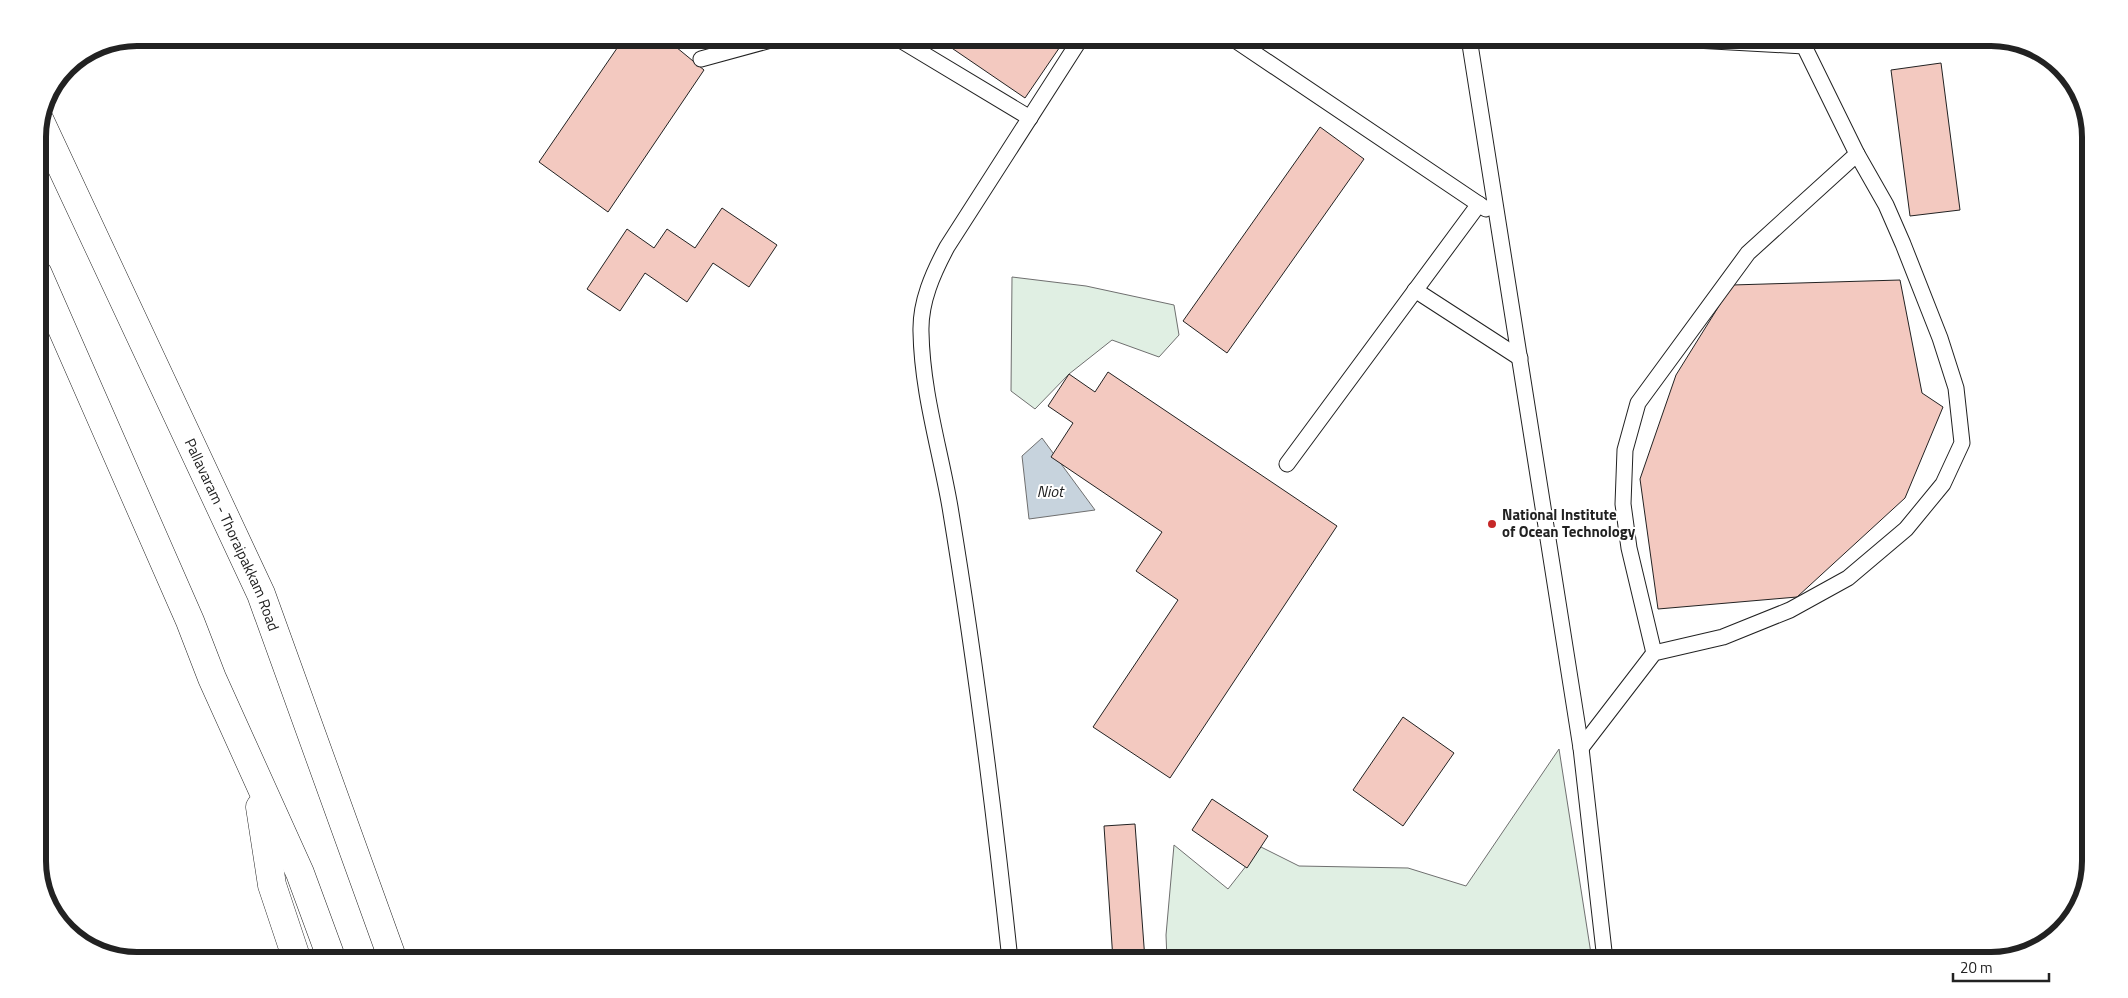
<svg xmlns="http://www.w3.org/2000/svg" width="2128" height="998" viewBox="0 0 2128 998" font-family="'Titillium Web',sans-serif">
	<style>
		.green { fill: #e0efe3; stroke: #6f6f6f }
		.water { fill: #c7d3dd; stroke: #6f6f6f }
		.building { fill: #f3c9c0; stroke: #222 }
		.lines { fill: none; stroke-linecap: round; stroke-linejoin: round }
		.lane-casing { stroke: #222; stroke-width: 17 }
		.primary-casing { stroke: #222; stroke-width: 29 }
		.lane { stroke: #fff; stroke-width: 15 }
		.primary { stroke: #fff; stroke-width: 28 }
		.poi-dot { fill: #c62828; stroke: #fff; stroke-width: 2 }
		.labels { text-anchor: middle; stroke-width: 4; stroke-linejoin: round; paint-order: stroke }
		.poi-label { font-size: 15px; font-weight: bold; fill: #222; stroke: #fff; text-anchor: start }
		.street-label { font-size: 15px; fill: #222; stroke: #fff }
		.water-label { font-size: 16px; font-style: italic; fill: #222; stroke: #fff }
		.rim { fill: none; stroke: #222; stroke-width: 6 }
	</style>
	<rect width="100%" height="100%" fill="#fff"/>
	<g class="green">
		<polygon points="1012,277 1086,286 1174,305 1179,335 1159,357 1112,340 1069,374 1035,409 1011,391"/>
		<polygon points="1559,749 1592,960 1167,960 1166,935 1174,845 1228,889 1261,847 1299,866 1408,868 1466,886"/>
	</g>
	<polygon class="water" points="1042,438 1095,510 1029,519 1022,456"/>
	<g class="building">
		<polygon points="624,38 665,38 704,70 608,212 539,162"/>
		<polygon points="937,38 1066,38 1025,98"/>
		<polygon points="1941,63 1960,210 1910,216 1891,70"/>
		<polygon points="1320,127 1364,159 1227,353 1183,321"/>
		<polygon points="722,208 777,245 749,287 713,263 687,302 645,273 620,311 587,289 627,229 654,248 667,229 695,248"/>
		<polygon points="1900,280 1922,393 1943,407 1905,498 1797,597 1658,609 1640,479 1676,375 1732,285"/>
		<polygon points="1108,372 1337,526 1170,778 1093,727 1178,600 1136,571 1162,532 1051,457 1073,423 1048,406 1069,374 1095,392"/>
		<polygon points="1403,717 1454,753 1403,826 1353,790"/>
		<polygon points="1212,799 1268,836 1247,868 1192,830"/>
		<polygon points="1135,824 1145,960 1113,960 1104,826"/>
	</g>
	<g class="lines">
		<g class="lane-casing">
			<g id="lane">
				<polyline points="897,38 1030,118"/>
				<polyline points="1232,38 1486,209"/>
				<polyline points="1469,38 1581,748 1605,960"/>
				<polyline points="701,59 778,38"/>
				<polyline points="1415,290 1520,358"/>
				<polyline points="1287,464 1479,204"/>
				<polyline points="1654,653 1629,548 1623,504 1625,450 1638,403 1748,253 1857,154"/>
				<polyline points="1581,748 1654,653 1723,637 1790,610 1848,578 1906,529 1943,484 1962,443 1956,388 1940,338 1903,244 1886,205 1857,154 1804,46 1695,40 1694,38"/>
				<path d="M1010 960C994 809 975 658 950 507 940 449 922 392 921 332 920 302 933 273 947 247L1081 38"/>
			</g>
		</g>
		<g class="primary-casing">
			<g id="primary">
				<path id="s1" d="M40 121 261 594 393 960"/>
				<polyline points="38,274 190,621 212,678 300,873 332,960"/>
				<polyline points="260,807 272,885 297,960"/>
			</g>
		</g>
		<use href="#lane" class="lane"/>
		<use href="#primary" class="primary"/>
	</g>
	<circle class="poi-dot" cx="1492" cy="524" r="5"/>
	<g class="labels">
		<g class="poi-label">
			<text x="1502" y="520">National Institute<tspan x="1502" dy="17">of Ocean Technology</tspan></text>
		</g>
		<g class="street-label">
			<text dy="5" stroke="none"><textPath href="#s1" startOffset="456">Pallavaram - Thoraipakkam Road</textPath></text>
		</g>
		<g class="water-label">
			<text x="1050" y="497">Niot</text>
		</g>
	</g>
	<path d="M0 0H2128V998H0ZM137 46H1991A91 91 0 0 1 2082 137V861A91 91 0 0 1 1991 952H137A91 91 0 0 1 46 861V137A91 91 0 0 1 137 46Z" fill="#fff" fill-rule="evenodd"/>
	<path class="rim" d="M137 46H1991A91 91 0 0 1 2082 137V861A91 91 0 0 1 1991 952H137A91 91 0 0 1 46 861V137A91 91 0 0 1 137 46Z"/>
	<path d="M1953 973v8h96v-8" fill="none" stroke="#222222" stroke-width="2.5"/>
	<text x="1960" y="973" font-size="15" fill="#222222" stroke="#ffffff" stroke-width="4" paint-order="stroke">20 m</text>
</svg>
